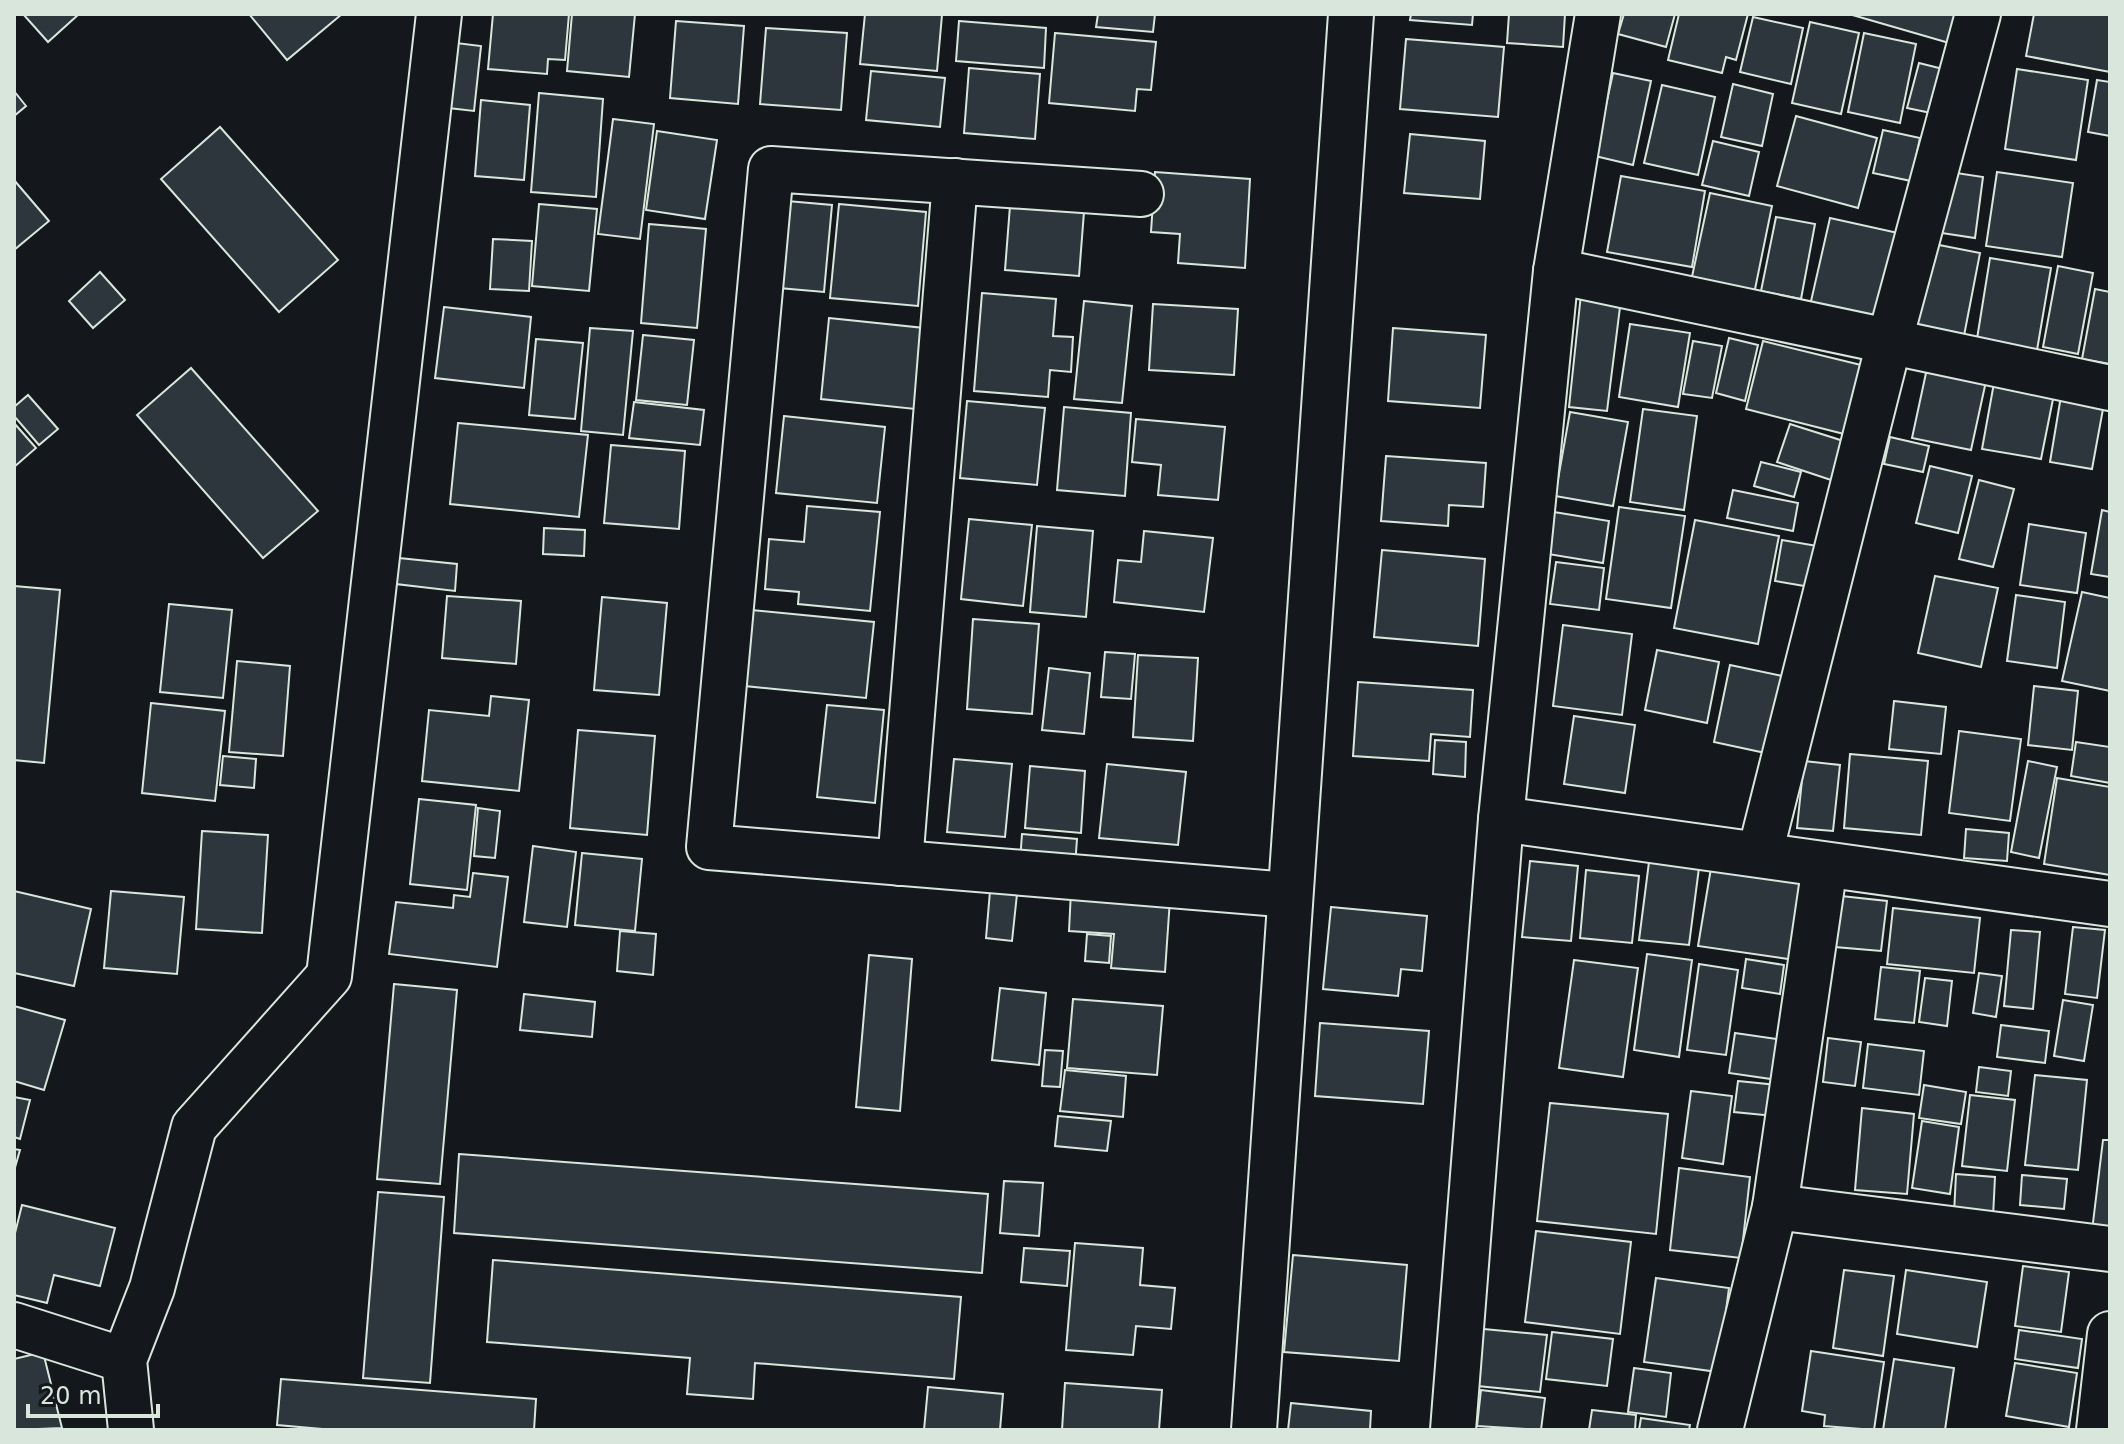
<svg xmlns="http://www.w3.org/2000/svg" width="2124" height="1444" viewBox="0 0 2124 1444" font-family="'DejaVu Sans',sans-serif">
	<style>
		.building { fill: #2c363c; stroke: #d8e6dc; stroke-width: 2 }
		.lines { fill: none; stroke-linecap: round; stroke-linejoin: round }
		.minor-casing { stroke: #d8e6dc; stroke-width: 48 }
		.minor { stroke: #14181c; stroke-width: 44 }
	</style>
	<rect width="100%" height="100%" fill="#14181c"/>
	<g class="building">
		<polygon points="23,14 79,14 48,42"/>
		<polygon points="249,14 342,14 287,60"/>
		<polygon points="493,14 569,14 565,60 548,59 547,74 488,69"/>
		<polygon points="572,14 635,14 629,77 567,71"/>
		<polygon points="865,14 942,15 937,71 860,64"/>
		<polygon points="1098,14 1155,14 1153,32 1096,27"/>
		<polygon points="1411,14 1473,14 1472,25 1410,20"/>
		<polygon points="1509,14 1565,14 1563,47 1507,43"/>
		<polygon points="1624,14 1675,14 1666,47 1618,34"/>
		<polygon points="1679,14 1748,14 1736,60 1726,57 1722,73 1668,60"/>
		<polygon points="1849,14 1965,14 1956,45"/>
		<polygon points="2034,14 2110,14 2110,72 2026,56"/>
		<polygon points="1753,17 1803,28 1791,84 1740,72"/>
		<polygon points="676,21 744,26 738,104 670,98"/>
		<polygon points="959,21 1046,28 1044,68 956,61"/>
		<polygon points="1810,22 1859,33 1841,114 1792,103"/>
		<polygon points="766,28 847,33 841,110 760,104"/>
		<polygon points="1055,33 1156,42 1151,90 1137,89 1135,111 1049,103"/>
		<polygon points="1864,33 1916,44 1900,123 1848,112"/>
		<polygon points="1406,39 1504,47 1498,117 1400,109"/>
		<polygon points="448,42 481,46 474,111 440,107"/>
		<polygon points="1919,63 1947,70 1936,114 1907,108"/>
		<polygon points="969,68 1040,74 1035,139 964,133"/>
		<polygon points="2017,69 2088,80 2076,160 2005,149"/>
		<polygon points="871,71 945,78 940,127 866,120"/>
		<polygon points="1613,73 1651,81 1633,165 1595,156"/>
		<polygon points="2097,80 2110,82 2110,136 2088,132"/>
		<polygon points="1733,84 1773,94 1762,146 1721,137"/>
		<polygon points="1662,85 1715,97 1698,175 1644,163"/>
		<polygon points="14,91 26,106 14,116"/>
		<polygon points="539,93 603,99 596,197 531,192"/>
		<polygon points="481,100 530,105 524,180 475,176"/>
		<polygon points="1796,116 1877,138 1858,208 1777,186"/>
		<polygon points="613,119 654,124 640,239 598,234"/>
		<polygon points="220,127 338,260 279,312 161,179"/>
		<polygon points="1883,130 1920,138 1911,181 1873,173"/>
		<polygon points="657,131 717,140 705,219 646,210"/>
		<polygon points="1410,134 1485,141 1480,199 1404,193"/>
		<polygon points="1713,141 1759,152 1749,196 1702,185"/>
		<polygon points="1943,171 1983,177 1975,238 1935,232"/>
		<polygon points="1155,172 1250,179 1245,268 1178,263 1180,234 1151,232"/>
		<polygon points="1997,172 2073,183 2062,257 1986,246"/>
		<polygon points="1621,176 1705,191 1692,267 1607,252"/>
		<polygon points="14,180 49,221 14,250"/>
		<polygon points="1011,193 1085,199 1079,276 1005,270"/>
		<polygon points="1710,193 1772,206 1753,299 1690,286"/>
		<polygon points="787,201 832,205 824,292 779,288"/>
		<polygon points="539,204 597,209 589,291 532,286"/>
		<polygon points="839,204 926,212 918,306 830,298"/>
		<polygon points="1776,217 1815,224 1801,299 1761,291"/>
		<polygon points="1830,218 1898,233 1877,325 1809,310"/>
		<polygon points="649,224 706,229 697,328 641,323"/>
		<polygon points="493,239 532,241 529,291 490,289"/>
		<polygon points="1929,243 1980,253 1963,341 1911,330"/>
		<polygon points="1990,258 2051,268 2036,356 1976,345"/>
		<polygon points="2058,266 2093,273 2078,354 2043,347"/>
		<polygon points="100,272 125,300 93,328 69,301"/>
		<polygon points="2095,289 2110,292 2110,364 2082,359"/>
		<polygon points="982,293 1056,299 1053,336 1073,337 1071,372 1050,370 1048,397 974,391"/>
		<polygon points="1581,294 1621,299 1607,411 1569,407"/>
		<polygon points="1084,301 1132,306 1122,403 1074,399"/>
		<polygon points="1153,304 1238,309 1234,375 1149,370"/>
		<polygon points="444,307 531,317 524,388 435,378"/>
		<polygon points="829,318 924,328 915,409 821,399"/>
		<polygon points="1630,324 1690,333 1678,407 1619,397"/>
		<polygon points="590,328 633,331 623,435 581,431"/>
		<polygon points="1393,328 1486,335 1480,408 1388,401"/>
		<polygon points="643,335 694,340 687,405 636,400"/>
		<polygon points="1729,338 1758,345 1745,401 1716,393"/>
		<polygon points="536,339 583,343 575,419 529,415"/>
		<polygon points="1693,341 1722,346 1712,398 1683,394"/>
		<polygon points="1763,341 1861,365 1844,434 1746,409"/>
		<polygon points="1929,359 1988,372 1971,450 1912,438"/>
		<polygon points="191,368 318,511 263,558 137,415"/>
		<polygon points="1994,383 2054,394 2041,459 1982,449"/>
		<polygon points="2062,390 2105,398 2092,469 2050,462"/>
		<polygon points="28,395 58,429 39,445 14,416 14,407"/>
		<polygon points="967,401 1045,408 1037,485 960,478"/>
		<polygon points="634,402 704,410 700,445 629,438"/>
		<polygon points="1064,407 1131,413 1125,496 1057,490"/>
		<polygon points="1643,409 1697,416 1684,510 1630,502"/>
		<polygon points="1570,412 1628,422 1613,506 1555,496"/>
		<polygon points="784,416 885,427 877,503 776,493"/>
		<polygon points="1136,419 1225,427 1218,500 1158,495 1161,465 1132,462"/>
		<polygon points="14,423 36,448 14,467"/>
		<polygon points="458,423 588,435 579,517 450,504"/>
		<polygon points="1790,424 1856,445 1843,484 1777,462"/>
		<polygon points="1890,437 1929,446 1923,472 1884,464"/>
		<polygon points="611,445 685,451 679,529 604,523"/>
		<polygon points="1386,456 1486,463 1483,507 1449,505 1448,526 1381,521"/>
		<polygon points="1761,462 1801,472 1794,497 1754,486"/>
		<polygon points="1930,466 1972,476 1958,533 1916,523"/>
		<polygon points="1979,480 2014,489 1993,567 1959,559"/>
		<polygon points="1733,490 1798,503 1793,531 1727,518"/>
		<polygon points="807,506 880,512 870,611 798,604 799,592 765,589 769,539 804,542"/>
		<polygon points="1619,507 1685,516 1671,608 1606,599"/>
		<polygon points="2102,510 2110,512 2110,577 2091,574"/>
		<polygon points="1554,512 1609,521 1603,563 1548,554"/>
		<polygon points="969,519 1032,525 1023,606 961,599"/>
		<polygon points="1695,520 1779,536 1758,644 1674,628"/>
		<polygon points="2029,524 2086,533 2077,593 2020,585"/>
		<polygon points="1037,526 1093,531 1086,617 1030,612"/>
		<polygon points="544,528 585,530 584,556 543,554"/>
		<polygon points="1144,531 1213,538 1204,612 1114,602 1118,560 1141,562"/>
		<polygon points="1782,540 1829,548 1822,589 1775,581"/>
		<polygon points="1382,550 1485,559 1478,646 1374,637"/>
		<polygon points="399,558 457,564 455,591 396,584"/>
		<polygon points="1556,562 1604,568 1599,610 1550,604"/>
		<polygon points="1935,576 1998,588 1981,667 1918,653"/>
		<polygon points="14,586 60,590 44,763 14,760"/>
		<polygon points="2082,592 2110,598 2110,691 2062,681"/>
		<polygon points="2016,595 2065,602 2057,668 2007,661"/>
		<polygon points="447,596 521,601 516,664 442,658"/>
		<polygon points="602,597 667,603 659,695 594,690"/>
		<polygon points="169,604 232,610 223,698 160,692"/>
		<polygon points="752,610 874,622 866,698 745,686"/>
		<polygon points="973,619 1039,624 1032,714 967,709"/>
		<polygon points="1563,625 1632,634 1622,715 1553,706"/>
		<polygon points="1657,650 1719,662 1707,723 1645,710"/>
		<polygon points="1105,652 1135,654 1131,699 1101,697"/>
		<polygon points="1138,655 1198,658 1193,741 1133,737"/>
		<polygon points="237,661 290,666 283,756 229,752"/>
		<polygon points="1730,665 1787,677 1770,754 1714,742"/>
		<polygon points="1049,668 1090,673 1084,734 1042,730"/>
		<polygon points="1358,682 1473,690 1470,737 1431,734 1429,761 1353,756"/>
		<polygon points="2034,686 2078,691 2072,750 2028,745"/>
		<polygon points="491,696 529,700 519,791 422,781 429,710 489,716"/>
		<polygon points="1894,701 1946,707 1941,754 1889,749"/>
		<polygon points="151,703 225,711 215,801 142,793"/>
		<polygon points="827,705 884,710 875,803 817,797"/>
		<polygon points="1574,716 1635,725 1625,793 1564,784"/>
		<polygon points="578,730 655,736 647,835 570,828"/>
		<polygon points="1959,731 2021,739 2010,821 1949,813"/>
		<polygon points="1435,740 1466,742 1465,777 1433,774"/>
		<polygon points="2076,742 2110,747 2110,783 2071,776"/>
		<polygon points="1850,754 1928,761 1921,835 1844,828"/>
		<polygon points="223,756 256,759 254,788 220,785"/>
		<polygon points="954,759 1012,764 1005,837 947,832"/>
		<polygon points="1804,761 1840,765 1833,831 1797,828"/>
		<polygon points="2028,761 2057,767 2039,858 2011,852"/>
		<polygon points="1107,764 1186,772 1178,845 1099,838"/>
		<polygon points="1030,766 1085,771 1081,833 1025,828"/>
		<polygon points="2057,778 2110,787 2110,875 2044,864"/>
		<polygon points="419,799 476,805 467,890 410,884"/>
		<polygon points="478,808 500,811 495,858 474,856"/>
		<polygon points="1966,829 2009,833 2007,861 1964,858"/>
		<polygon points="202,831 268,835 262,933 196,929"/>
		<polygon points="1022,834 1077,839 1075,866 1020,861"/>
		<polygon points="533,846 576,852 567,927 524,922"/>
		<polygon points="582,853 642,859 635,931 575,925"/>
		<polygon points="1650,854 1700,860 1689,945 1639,940"/>
		<polygon points="1530,861 1578,866 1571,941 1522,937"/>
		<polygon points="1711,868 1806,882 1795,960 1698,946"/>
		<polygon points="1586,870 1639,876 1632,943 1580,938"/>
		<polygon points="473,873 508,877 497,967 389,954 396,902 453,908 454,895 470,897"/>
		<polygon points="14,891 91,909 74,986 14,973"/>
		<polygon points="111,891 184,897 177,974 104,968"/>
		<polygon points="990,891 1017,894 1012,941 986,938"/>
		<polygon points="1071,891 1170,899 1165,972 1111,968 1114,934 1069,931"/>
		<polygon points="1841,896 1887,901 1881,951 1835,947"/>
		<polygon points="1331,907 1427,916 1422,971 1401,969 1398,996 1323,989"/>
		<polygon points="1893,908 1980,918 1974,973 1887,964"/>
		<polygon points="2073,927 2105,930 2097,998 2065,994"/>
		<polygon points="2011,930 2040,932 2033,1009 2004,1006"/>
		<polygon points="620,931 656,934 653,975 617,971"/>
		<polygon points="1087,934 1111,936 1109,963 1085,961"/>
		<polygon points="1647,954 1692,960 1679,1057 1634,1050"/>
		<polygon points="869,955 912,959 900,1111 856,1107"/>
		<polygon points="1746,959 1784,965 1780,994 1742,988"/>
		<polygon points="1574,960 1638,968 1623,1077 1559,1068"/>
		<polygon points="1699,964 1738,970 1726,1055 1687,1050"/>
		<polygon points="1881,967 1920,971 1914,1023 1875,1019"/>
		<polygon points="1979,973 2002,976 1996,1017 1973,1013"/>
		<polygon points="1925,978 1952,981 1947,1026 1919,1022"/>
		<polygon points="394,984 457,990 440,1184 377,1179"/>
		<polygon points="1000,988 1046,993 1039,1065 992,1060"/>
		<polygon points="524,994 595,1002 592,1037 520,1030"/>
		<polygon points="1073,999 1163,1006 1157,1075 1067,1068"/>
		<polygon points="2063,1000 2093,1005 2084,1061 2054,1056"/>
		<polygon points="14,1006 65,1020 44,1090 14,1081"/>
		<polygon points="1320,1023 1429,1031 1423,1104 1315,1096"/>
		<polygon points="2001,1025 2049,1031 2045,1063 1997,1057"/>
		<polygon points="1735,1033 1784,1040 1778,1080 1729,1073"/>
		<polygon points="1828,1038 1861,1042 1855,1086 1823,1082"/>
		<polygon points="1868,1044 1924,1051 1919,1095 1863,1088"/>
		<polygon points="1045,1050 1063,1051 1060,1087 1042,1086"/>
		<polygon points="1979,1067 2011,1071 2008,1096 1976,1092"/>
		<polygon points="1065,1070 1126,1076 1123,1117 1060,1111"/>
		<polygon points="2035,1075 2087,1080 2078,1170 2025,1165"/>
		<polygon points="1738,1081 1777,1085 1774,1116 1734,1112"/>
		<polygon points="1924,1085 1966,1092 1961,1124 1919,1118"/>
		<polygon points="1691,1091 1732,1096 1723,1164 1682,1158"/>
		<polygon points="1970,1095 2015,1100 2007,1171 1962,1166"/>
		<polygon points="14,1097 30,1100 20,1139 14,1137"/>
		<polygon points="1550,1103 1668,1114 1656,1234 1537,1221"/>
		<polygon points="1862,1108 1914,1114 1907,1194 1855,1190"/>
		<polygon points="1058,1116 1111,1121 1107,1151 1055,1146"/>
		<polygon points="1922,1121 1959,1127 1950,1194 1912,1188"/>
		<polygon points="2103,1140 2110,1140 2110,1233 2092,1231"/>
		<polygon points="14,1149 20,1150 14,1171"/>
		<polygon points="459,1154 988,1194 982,1273 454,1233"/>
		<polygon points="1679,1168 1750,1177 1741,1258 1670,1250"/>
		<polygon points="1956,1174 1995,1177 1993,1217 1954,1214"/>
		<polygon points="2022,1175 2067,1179 2064,1209 2020,1205"/>
		<polygon points="1004,1181 1043,1183 1039,1236 1000,1233"/>
		<polygon points="378,1192 444,1197 430,1383 363,1378"/>
		<polygon points="22,1205 115,1228 100,1286 54,1275 47,1303 14,1295 14,1237"/>
		<polygon points="1536,1231 1631,1242 1620,1334 1525,1322"/>
		<polygon points="1075,1243 1143,1248 1140,1285 1175,1288 1171,1329 1136,1326 1133,1355 1066,1350"/>
		<polygon points="1024,1248 1070,1251 1067,1286 1021,1282"/>
		<polygon points="1293,1255 1407,1265 1399,1361 1284,1352"/>
		<polygon points="493,1260 961,1297 954,1379 755,1363 753,1399 687,1394 690,1358 487,1342"/>
		<polygon points="2023,1266 2069,1272 2061,1332 2015,1326"/>
		<polygon points="1844,1270 1894,1276 1883,1356 1833,1348"/>
		<polygon points="1906,1270 1987,1282 1977,1347 1897,1334"/>
		<polygon points="1656,1278 1729,1288 1718,1372 1644,1362"/>
		<polygon points="1473,1328 1547,1335 1540,1392 1467,1385"/>
		<polygon points="2019,1330 2082,1339 2078,1368 2015,1359"/>
		<polygon points="1552,1332 1613,1339 1607,1386 1546,1379"/>
		<polygon points="1811,1351 1884,1362 1874,1430 1824,1426 1825,1415 1802,1411"/>
		<polygon points="43,1352 62,1428 14,1430 14,1359"/>
		<polygon points="1894,1359 1954,1368 1945,1430 1883,1430"/>
		<polygon points="2015,1363 2077,1373 2069,1427 2006,1416"/>
		<polygon points="1634,1368 1671,1373 1666,1417 1628,1412"/>
		<polygon points="281,1379 536,1399 534,1430 334,1430 277,1425"/>
		<polygon points="1065,1383 1162,1390 1159,1430 1062,1430"/>
		<polygon points="928,1387 1003,1394 1000,1430 924,1430"/>
		<polygon points="1481,1390 1545,1398 1541,1430 1477,1426"/>
		<polygon points="1291,1403 1371,1411 1370,1430 1288,1430"/>
		<polygon points="1592,1410 1636,1415 1635,1430 1589,1430"/>
		<polygon points="1641,1418 1690,1425 1689,1430 1639,1430"/>
	</g>
	<g class="lines">
		<g class="minor-casing">
			<g id="minor">
				<polyline points="1141,194 771,169 709,847 1290,895"/>
				<polyline points="1556,271 2110,388"/>
				<polyline points="1501,819 2110,904"/>
				<polyline points="1760,853 1889,343 1978,14"/>
				<polyline points="900,863 955,181"/>
				<polyline points="1775,1207 2110,1249"/>
				<polyline points="14,1325 124,1360"/>
				<polyline points="131,1430 124,1360 152,1288 194,1127 329,976 439,14"/>
				<polyline points="1254,1430 1351,14"/>
				<polyline points="1453,1430 1501,819 1556,271 1598,14"/>
				<polyline points="1720,1430 1775,1207 1825,865"/>
				<polyline points="2099,1430 2110,1334"/>
			</g>
		</g>
		<use href="#minor" class="minor"/>
	</g>
	<rect width="2124" height="1444" fill="none" stroke="#d8e6dc" stroke-width="32"/>
	<path d="M28 1404v12h130v-12" fill="none" stroke="#d8e6dc" stroke-width="4"/>
	<text x="40" y="1404" font-size="24" fill="#d8e6dc" stroke="#14181c" stroke-width="6" paint-order="stroke">20 m</text>
</svg>
